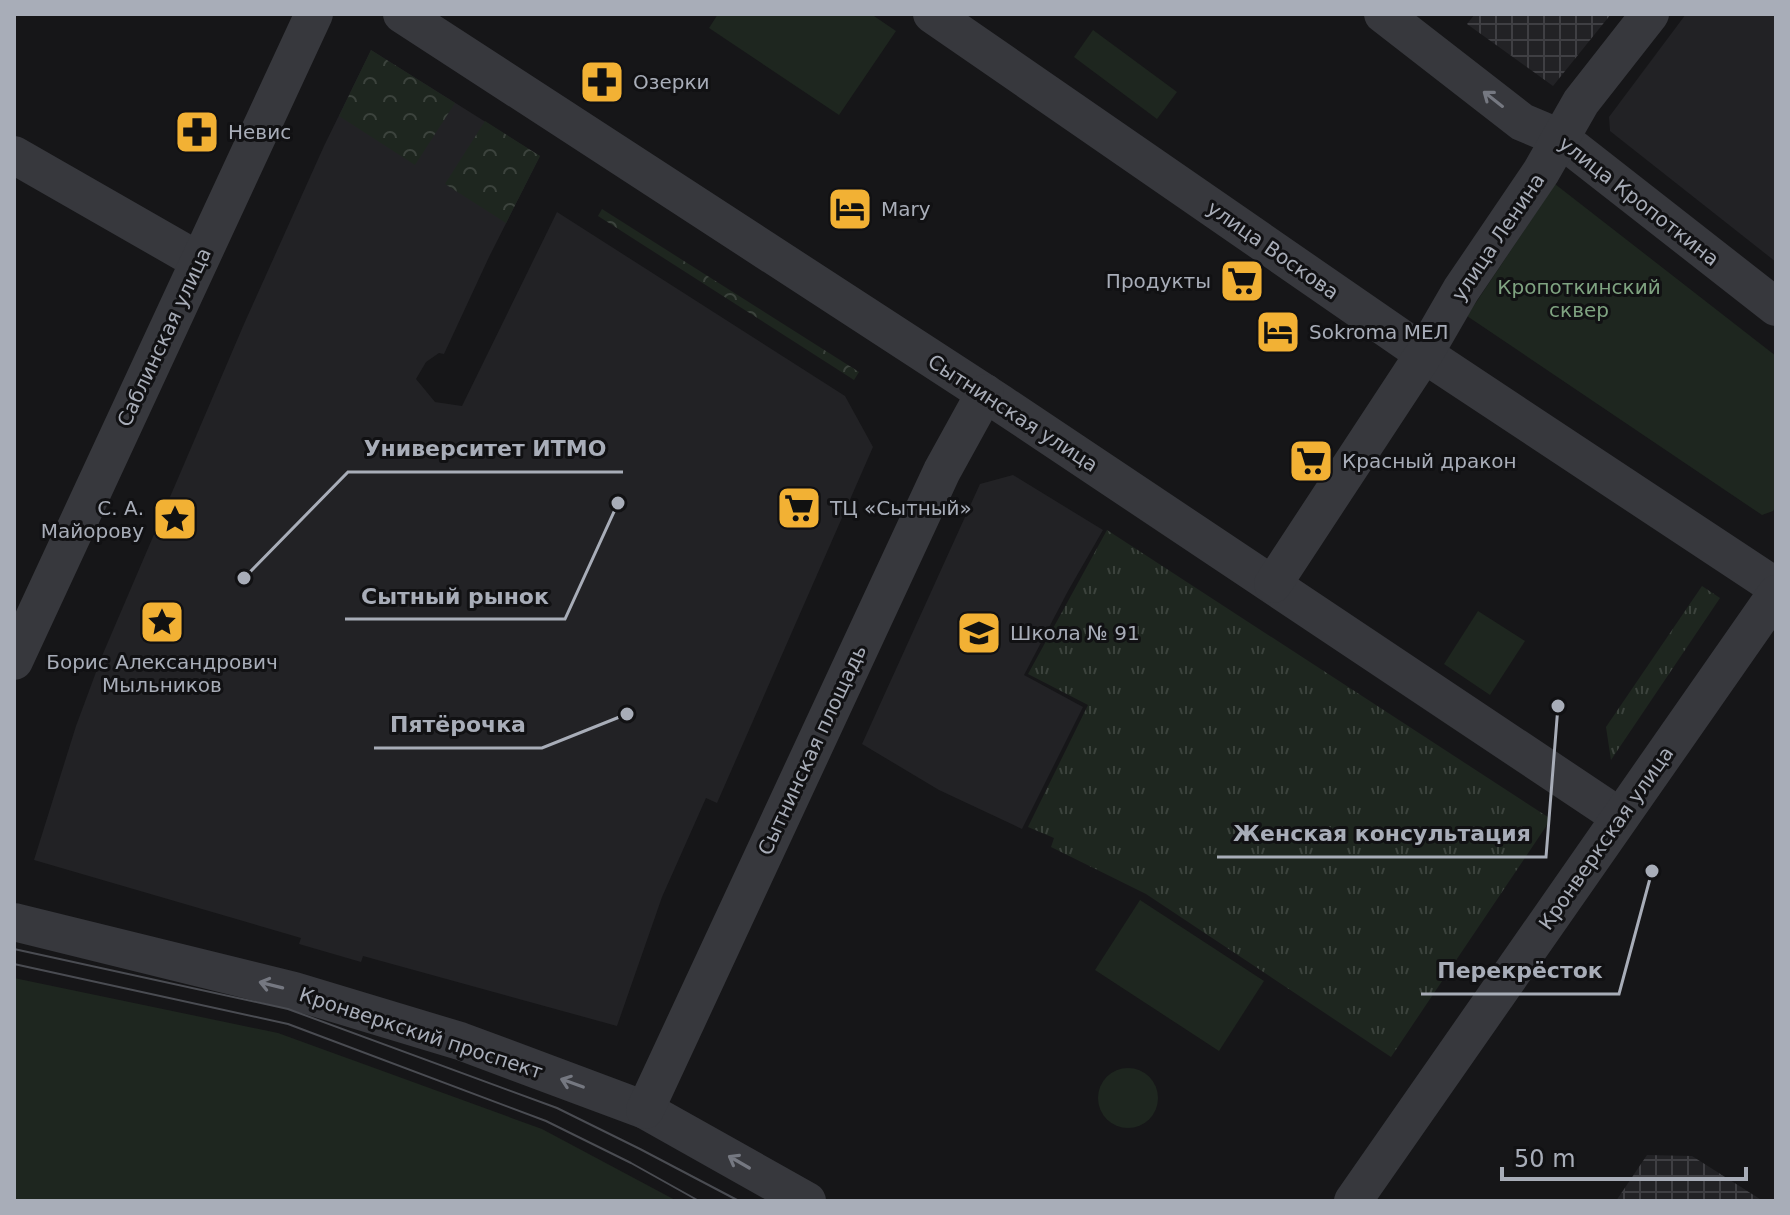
<svg xmlns="http://www.w3.org/2000/svg" width="1790" height="1215" viewBox="0 0 1790 1215" font-family="'DejaVu Sans',sans-serif">
	<style>
		.built { fill: #222225 }
		.industrial { fill: url(#industrial-grid) }
		.grass { fill: url(#grass-tufts) }
		.forest { fill: url(#forest-crowns) }
		.park { fill: #1e261f }
		.lines { fill: none; stroke-linecap: round; stroke-linejoin: round }
		.minor { stroke: #37383d; stroke-width: 38 }
		.tram { stroke: #4a4c52; stroke-width: 2 }
		.oneway { stroke: #757881 }
		.labels { text-anchor: middle; stroke-width: 6; stroke-linejoin: round; paint-order: stroke }
		.poi-label { font-size: 20px; fill: #a8adb8; stroke: #111113; text-anchor: start }
		.street-label { font-size: 20px; fill: #a8adb8; stroke: #111113 }
		.park-label { font-size: 20px; fill: #7fa381; stroke: #111113 }
		.leader { fill: none; stroke: #a8adb8; stroke-width: 3 }
		.callout-dot { fill: #a8adb8; stroke: #111113; stroke-width: 3 }
		.callout-label { font-size: 22px; text-anchor: middle; font-weight: bold; fill: #a8adb8; stroke: #111113; stroke-width: 6; stroke-linejoin: round; paint-order: stroke }
	</style>
	<defs>
		<pattern id="industrial-grid" width="8" height="8" patternUnits="userSpaceOnUse" patternTransform="scale(2)"><rect width="8" height="8" fill="#222225"/><path d="M0 4h8M4 0v8" fill="none" stroke="#3f3f43"/></pattern>
		<pattern id="grass-tufts" width="24" height="20" patternUnits="userSpaceOnUse" patternTransform="scale(2)"><rect width="24" height="20" fill="#1e261f"/><path d="M3 7l-1-3M5 7V3M7 7l1-3M15 17l-1-3M17 17v-4M19 17l1-3" fill="none" stroke="#3c433d"/></pattern>
		<pattern id="forest-crowns" width="20" height="18" patternUnits="userSpaceOnUse" patternTransform="scale(2)"><rect width="20" height="18" fill="#1e261f"/><path d="M2 6a3 3 0 1 1 6 0M12 15a3 3 0 1 1 6 0" fill="none" stroke="#3c433d"/></pattern>
	</defs>
	<rect width="100%" height="100%" fill="#161618"/>
	<g class="built">
		<polygon points="1686,14 1776,14 1776,262 1610,131 1609,117"/>
		<polygon points="371,50 540,156 489,257 444,354 439,353 426,362 416,379 435,402 462,406 557,212 845,396 873,447 717,803 706,798 662,897 617,1026 363,956 361,962 299,944 301,938 34,860 76,726 102,656 244,324 324,146"/>
		<polygon points="1013,475 1103,530 1068,591 1024,675 1083,707 1022,829 939,790 862,744 980,484"/>
	</g>
	<g class="industrial">
		<polygon points="1475,14 1611,14 1553,86 1467,24"/>
		<polygon points="1647,1155 1692,1156 1763,1201 1616,1201"/>
	</g>
	<g class="grass">
		<polygon points="1107,530 1551,819 1391,1057 1146,894 1051,847 1054,838 1028,827 1088,705 1028,674"/>
		<polygon points="1702,586 1720,598 1611,760 1606,727"/>
	</g>
	<g class="forest">
		<polygon points="371,50 455,103 415,165 339,116"/>
		<polygon points="485,121 540,156 506,223 445,184"/>
		<polygon points="602,209 859,372 854,380 598,216"/>
	</g>
	<g class="park">
		<polygon points="718,14 871,14 896,31 839,115 709,28"/>
		<polygon points="1093,30 1177,92 1157,119 1074,57"/>
		<polygon points="1555,184 1776,356 1776,507 1773,511 1762,515 1467,316"/>
		<polygon points="1478,611 1525,641 1490,695 1444,664"/>
		<polygon points="1140,900 1264,981 1219,1051 1095,970"/>
		<polygon points="14,978 278,1033 542,1129 677,1201 14,1201"/>
		<circle cx="1128" cy="1098" r="30"/>
	</g>
	<g class="lines">
		<g class="minor">
			<polyline points="402,14 1000,403 1620,817"/>
			<polyline points="932,14 1424,354 1776,587"/>
			<polyline points="1383,14 1522,122 1560,138 1776,307"/>
			<polyline points="14,155 199,261"/>
			<polyline points="1273,584 1424,354 1461,290 1541,172 1581,102 1650,14"/>
			<polyline points="14,661 314,14"/>
			<polyline points="14,922 294,991 460,1041 645,1110 807,1201"/>
			<polyline points="645,1110 942,471 985,393"/>
			<polyline points="1353,1201 1776,594"/>
		</g>
		<g class="tram">
			<polyline points="14,949 288,1009 557,1108 640,1149 739,1201"/>
			<polyline points="14,964 288,1024 546,1121 631,1163 699,1201"/>
		</g>
	</g>
	<defs><path id="oneway-shaft" d="M-6 0H5M1.5-3L5.5 0L1.5 3" fill="none" stroke-width="1.6" stroke-linecap="round" stroke-linejoin="round" transform="scale(2)"/></defs>
	<g class="oneway">
		<use href="#oneway-shaft" transform="translate(1493 99) rotate(-142)"/>
		<use href="#oneway-shaft" transform="translate(271 985) rotate(-166)"/>
		<use href="#oneway-shaft" transform="translate(572 1083) rotate(-160)"/>
		<use href="#oneway-shaft" transform="translate(739 1162) rotate(-150)"/>
	</g>
	<defs>
		<g id="pharmacy-square" transform="scale(2.3)"><rect x="-9" y="-9" width="18" height="18" rx="4" fill="#f2b134" stroke="#111113"/><path d="M-2-6h4v4h4v4h-4v4h-4v-4h-4v-4h4Z" fill="#111"/></g>
		<g id="hotel-square" transform="scale(2.3)"><rect x="-9" y="-9" width="18" height="18" rx="4" fill="#f2b134" stroke="#111113"/><path d="M-6-4.5h1.5V1H6V5H4.5V3h-9V5H-6ZM-4 0a1.8 1.8 0 1 1 3.6 0ZM.5 0V-2.5h3Q6-2.5 6 0Z" fill="#111"/></g>
		<g id="supermarket-square" transform="scale(2.3)"><rect x="-9" y="-9" width="18" height="18" rx="4" fill="#f2b134" stroke="#111113"/><path d="M-6-5.5h2.5l.6 2H6L4.5 2H-2.5L-4.4-4H-6ZM-1.5 3.2a1.3 1.3 0 1 0 .1 0ZM3 3.2a1.3 1.3 0 1 0 .1 0Z" fill="#111"/></g>
		<g id="sight-square" transform="scale(2.3)"><rect x="-9" y="-9" width="18" height="18" rx="4" fill="#f2b134" stroke="#111113"/><path d="M0-6L1.8-2.2L6-1.7L2.9 1.2L3.7 5.4L0 3.3L-3.7 5.4L-2.9 1.2L-6-1.7L-1.8-2.2Z" fill="#111"/></g>
		<g id="school-square" transform="scale(2.3)"><rect x="-9" y="-9" width="18" height="18" rx="4" fill="#f2b134" stroke="#111113"/><path d="M0-5L7-2L0 1L-7-2ZM-4 1L0 2.5L4 1V4Q0 6-4 4Z" fill="#111"/></g>
	</defs>
	<g fill-rule="evenodd">
		<use href="#pharmacy-square" x="602" y="82"/>
		<use href="#pharmacy-square" x="197" y="132"/>
		<use href="#hotel-square" x="850" y="209"/>
		<use href="#supermarket-square" x="1242" y="281"/>
		<use href="#hotel-square" x="1278" y="332"/>
		<use href="#supermarket-square" x="1311" y="461"/>
		<use href="#supermarket-square" x="799" y="508"/>
		<use href="#sight-square" x="175" y="519"/>
		<use href="#sight-square" x="162" y="622"/>
		<use href="#school-square" x="979" y="633"/>
	</g>
	<g class="labels">
		<g class="poi-label">
			<text x="633" y="89">Озерки</text>
			<text x="228" y="139">Невис</text>
			<text x="881" y="216">Mary</text>
			<text x="1211" y="288" text-anchor="end">Продукты</text>
			<text x="1309" y="339">Sokroma МЕЛ</text>
			<text x="1342" y="468">Красный дракон</text>
			<text x="144" y="515" text-anchor="end">С. А.<tspan x="144" dy="23">Майорову</tspan></text>
			<text x="830" y="515">ТЦ «Сытный»</text>
			<text x="1010" y="640">Школа № 91</text>
			<text x="162" y="669" text-anchor="middle">Борис Александрович<tspan x="162" dy="23">Мыльников</tspan></text>
		</g>
		<g class="street-label">
			<text transform="translate(1639 201) rotate(38)" y="7">улица Кропоткина</text>
			<text transform="translate(1498 237) rotate(-56)" y="7">улица Ленина</text>
			<text transform="translate(1273 250) rotate(35)" y="7">улица Воскова</text>
			<text transform="translate(164 337) rotate(-65)" y="7">Саблинская улица</text>
			<text transform="translate(1013 413) rotate(33)" y="7">Сытнинская улица</text>
			<text transform="translate(812 750) rotate(-65)" y="7">Сытнинская площадь</text>
			<text transform="translate(1606 838) rotate(-55)" y="7">Кронверкская улица</text>
			<text transform="translate(421 1033) rotate(18)" y="7">Кронверкский проспект</text>
		</g>
		<g class="park-label">
			<text x="1579" y="294">Кропоткинский<tspan x="1579" dy="23">сквер</tspan></text>
		</g>
	</g>
	<path class="leader" d="M244 578L348 472H623M618 503L565 619H345M627 714L542 748H374M1558 706L1546 857H1217M1652 871L1619 994H1421"/>
	<g class="callout-dot">
		<circle cx="244" cy="578" r="8"/>
		<circle cx="618" cy="503" r="8"/>
		<circle cx="627" cy="714" r="8"/>
		<circle cx="1558" cy="706" r="8"/>
		<circle cx="1652" cy="871" r="8"/>
	</g>
	<g class="callout-label">
		<text x="485" y="456">Университет ИТМО</text>
		<text x="455" y="604">Сытный рынок</text>
		<text x="458" y="732">Пятёрочка</text>
		<text x="1382" y="841">Женская консультация</text>
		<text x="1520" y="978">Перекрёсток</text>
	</g>
	<rect width="1790" height="1215" fill="none" stroke="#a8adb8" stroke-width="32"/>
	<path d="M1502 1167v12h244v-12" fill="none" stroke="#a8adb8" stroke-width="4"/>
	<text x="1514" y="1167" font-size="24" fill="#a8adb8" stroke="#111113" stroke-width="6" paint-order="stroke">50 m</text>
</svg>
